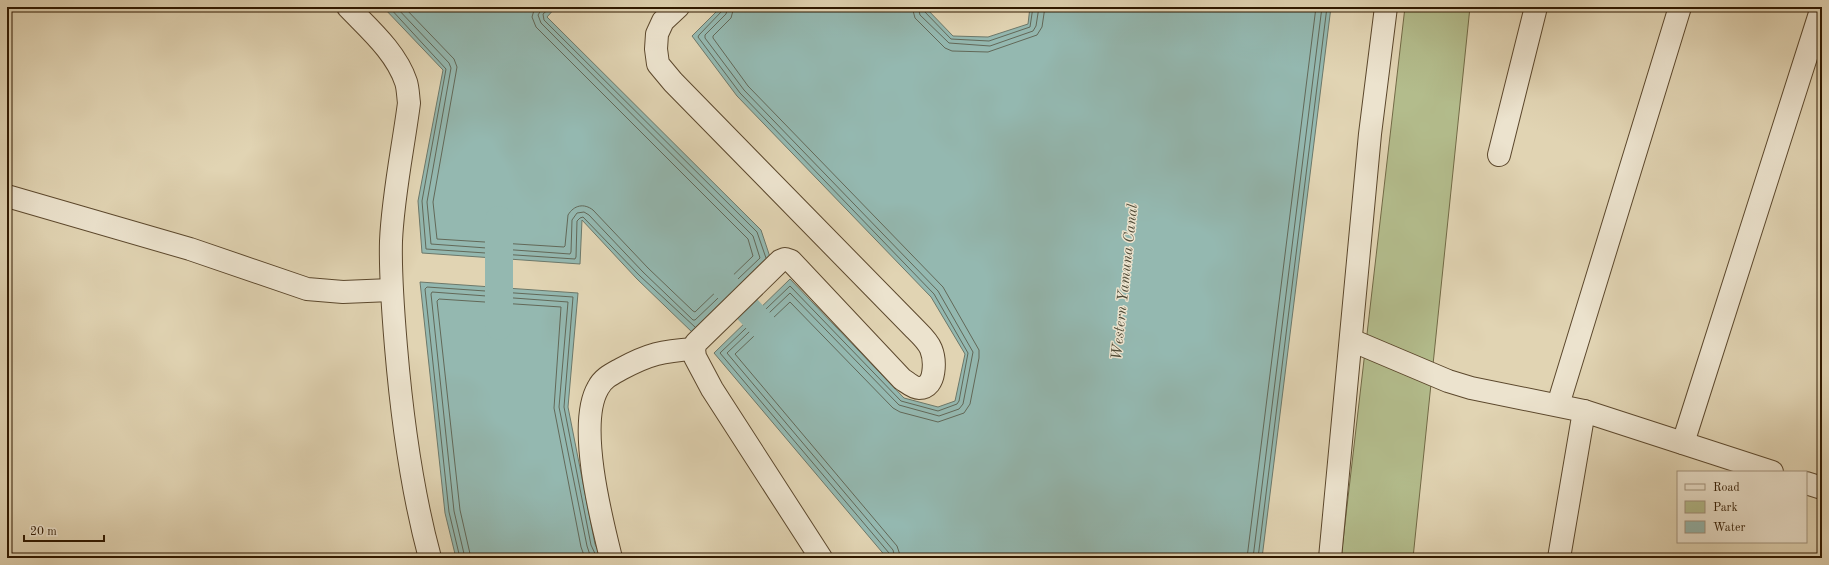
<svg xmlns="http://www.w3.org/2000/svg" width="1829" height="565" viewBox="0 0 1829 565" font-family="'Old Standard TT',serif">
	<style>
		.green { fill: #b3bc8c; stroke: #726a46 }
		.water { fill: #94b8b0; stroke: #6c786a }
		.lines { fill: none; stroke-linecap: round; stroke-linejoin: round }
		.shore { stroke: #626858; stroke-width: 1 }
		.canal { stroke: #94b8b0; stroke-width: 28 }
		.minor-casing { stroke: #5c482d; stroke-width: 24 }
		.tertiary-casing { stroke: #5c482d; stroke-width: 24 }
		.minor { stroke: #ece3ce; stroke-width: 22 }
		.tertiary { stroke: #ece3ce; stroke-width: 22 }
		.labels { text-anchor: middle; stroke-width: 3; stroke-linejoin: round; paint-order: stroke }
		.water-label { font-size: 15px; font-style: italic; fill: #4e4935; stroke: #ece3ce }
	</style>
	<rect width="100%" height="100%" fill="#e1d4b3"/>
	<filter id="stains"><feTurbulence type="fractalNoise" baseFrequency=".005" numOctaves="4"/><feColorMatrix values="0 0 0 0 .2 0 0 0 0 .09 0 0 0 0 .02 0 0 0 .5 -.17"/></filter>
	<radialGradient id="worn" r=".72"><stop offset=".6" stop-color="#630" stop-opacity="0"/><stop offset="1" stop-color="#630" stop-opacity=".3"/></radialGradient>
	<polygon class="green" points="1405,7 1470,7 1413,558 1341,558"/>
	<g class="water">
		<polygon points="383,7 556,7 547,17 761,230 771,260 694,334 637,279 582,220 580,264 422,253 418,201 443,70"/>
		<polygon points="721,7 925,7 953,36 988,37 1028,24 1030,7 1331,7 1262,558 887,558 714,353 790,279 904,398 938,407 955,401 965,354 931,297 737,96 692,36"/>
		<polygon points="420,282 578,293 568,407 595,544 601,558 456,558 445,513"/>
	</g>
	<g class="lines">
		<g class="shore">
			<polyline points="389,7 446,69 422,201 426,249 575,259 576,257 577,221 580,218 583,217 640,276 695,327"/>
			<polyline points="396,7 449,63 451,68 427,202 431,244 570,254 571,252 572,220 577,213 584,212 589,215 643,272 693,320 695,320 760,258 753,236 541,23 538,15 543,7"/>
			<path d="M404 7 454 59 457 67 433 202 437 239 564 247 565 246 568 215C574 205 584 203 593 210L648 268 693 311 695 312 753 256 748 239 536 27 532 17 535 7"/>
			<polyline points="551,7 543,14 544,20 757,232 766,258"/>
			<polyline points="723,7 722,11 699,35 698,37 740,93 934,294 968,353 959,401 957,404 938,411 901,401 790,286 720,353 889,553 890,558"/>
			<polyline points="728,7 726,14 705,35 705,38 744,90 938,291 973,352 963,404 959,409 939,416 899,405 790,293 727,353 893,550 895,558"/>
			<polyline points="734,7 731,18 713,36 713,38 748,86 943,287 979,350 979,358 970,404 964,413 938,422 900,412 893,408 790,302 735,354 897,546 901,558"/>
			<polyline points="912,7 915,18 945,48 952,51 988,52 1037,35 1042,27 1045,7"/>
			<polyline points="918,7 920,15 949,43 990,46 1033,31 1036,26 1039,7"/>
			<polyline points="923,7 924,11 951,39 989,41 1030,27 1033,7"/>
			<polyline points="460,558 449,512 425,289 427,287 573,297 564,407 591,545 597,558"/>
			<polyline points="465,558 454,511 431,294 432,292 568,302 559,407 587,546 591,558"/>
			<polyline points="471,558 460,510 437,301 439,299 561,307 554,408 581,547 585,558"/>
			<polyline points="1247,558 1316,7"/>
			<polyline points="1253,558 1322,7"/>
			<polyline points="1258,558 1327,7"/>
		</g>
		<g class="canal">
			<polyline points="499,220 499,326"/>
			<polyline points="721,281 779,343"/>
		</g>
		<g class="minor-casing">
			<g id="minor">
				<path d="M348 7C369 29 396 52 406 82 408 88 408 96 409 103 403 149 393 195 391 241 390 276 393 311 396 347 402 418 411 488 430 558"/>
				<path d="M678 7 663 21 657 34 656 49 658 64 673 82 913 327C919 333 928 341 931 349 935 359 937 388 919 388 913 388 907 382 902 379L791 261 785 259 780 261 696 343 694 349 695 357 712 389 821 558"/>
				<polyline points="1499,155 1536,7"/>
				<polyline points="7,196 190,249 307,289 343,292 391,290"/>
				<polyline points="1351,340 1448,381 1471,388 1584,411 1772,472"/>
				<polyline points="1558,405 1680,7"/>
				<polyline points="1683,443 1822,7"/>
				<polyline points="1806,483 1822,488"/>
				<path d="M611 558C601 518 577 424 598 388 603 378 612 374 621 369 649 354 662 351 694 349"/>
				<polyline points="1559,558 1584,411"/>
			</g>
		</g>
		<g class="tertiary-casing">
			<polyline id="tertiary" points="1330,558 1370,134 1386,7"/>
		</g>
		<use href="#minor" class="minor"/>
		<use href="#tertiary" class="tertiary"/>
	</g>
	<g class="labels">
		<g class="water-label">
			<text transform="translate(1124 282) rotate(-84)" y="5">Western Yamuna Canal</text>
		</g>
	</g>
	<rect width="1829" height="565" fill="none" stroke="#e1d4b3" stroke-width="24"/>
	<rect x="8" y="8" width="1813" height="549" fill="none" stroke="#301900" stroke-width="2"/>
	<rect x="12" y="12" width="1805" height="541" fill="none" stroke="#301900"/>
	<rect x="1677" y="471" width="130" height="72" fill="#ece3ce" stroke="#a1927c"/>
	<rect x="1685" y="484" width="20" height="6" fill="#ece3ce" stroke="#a1927c"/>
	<text x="1713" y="491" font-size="12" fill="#301900">Road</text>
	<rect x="1685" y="501" width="20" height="12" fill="#b3bc8c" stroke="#a1927c"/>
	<text x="1713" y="511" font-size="12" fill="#301900">Park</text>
	<rect x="1685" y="521" width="20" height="12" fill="#94b8b0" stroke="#a1927c"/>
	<text x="1713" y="531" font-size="12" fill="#301900">Water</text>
	<path d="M24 535v6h80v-6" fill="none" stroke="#301900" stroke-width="2"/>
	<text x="30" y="535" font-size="12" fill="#301900" stroke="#ece3ce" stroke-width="3" paint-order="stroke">20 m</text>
	<rect width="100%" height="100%" filter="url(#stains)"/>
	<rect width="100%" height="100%" fill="url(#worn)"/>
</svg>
